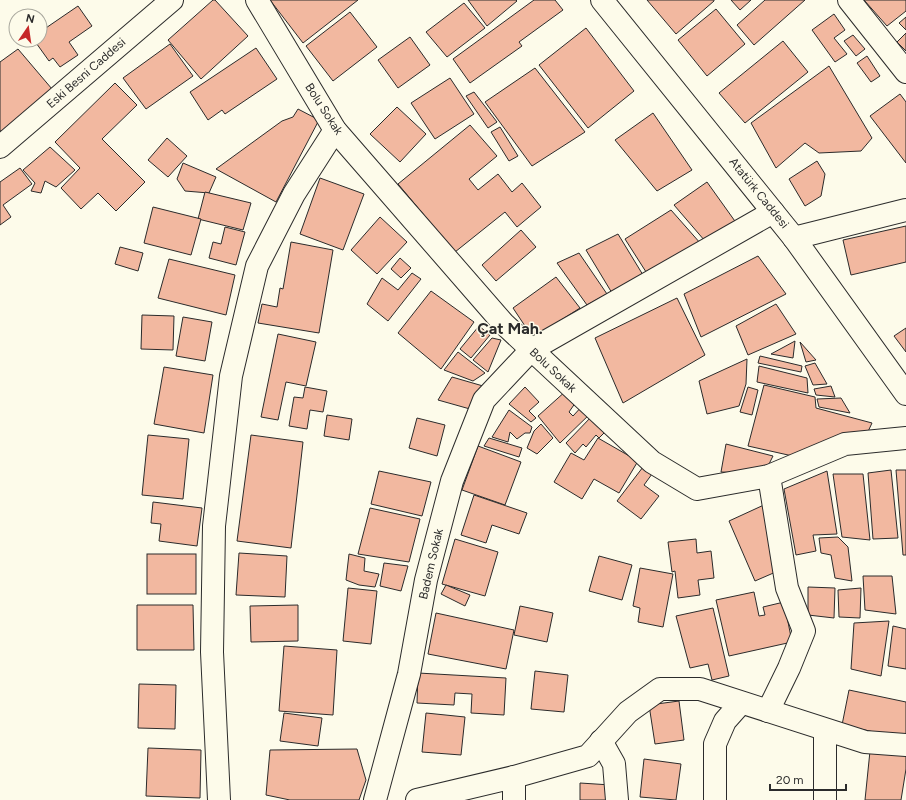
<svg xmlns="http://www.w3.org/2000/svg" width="906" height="800" viewBox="0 0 906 800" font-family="Figtree,sans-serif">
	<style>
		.building { fill: #f2b8a0; stroke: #2b2b2b }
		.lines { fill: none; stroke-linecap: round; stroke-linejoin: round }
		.street-casing { stroke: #2b2b2b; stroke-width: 24 }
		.secondary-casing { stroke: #2b2b2b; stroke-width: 24 }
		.street { stroke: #fdfbea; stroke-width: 22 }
		.secondary { stroke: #fdfbea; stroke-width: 22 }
		.labels { text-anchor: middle; stroke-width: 3; stroke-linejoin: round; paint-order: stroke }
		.street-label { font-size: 12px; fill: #2b2b2b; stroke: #fdfbea }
		.district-label { font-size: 16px; font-weight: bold; fill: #2b2b2b; stroke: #fdfbea }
	</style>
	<rect width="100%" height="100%" fill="#fdfbea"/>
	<g class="building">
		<polygon points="213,0 215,0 248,36 201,79 168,40"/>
		<polygon points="270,0 358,0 303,43"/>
		<polygon points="468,0 516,0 517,1 487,26"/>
		<polygon points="534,0 555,0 563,10 519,42 522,46 470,83 453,59"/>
		<polygon points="647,0 714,0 714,1 676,34"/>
		<polygon points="731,0 751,0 740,10"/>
		<polygon points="765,0 805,0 754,45 737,25"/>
		<polygon points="864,0 906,0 906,11 887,26"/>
		<polygon points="464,3 485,28 447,57 426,32"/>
		<polygon points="78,6 92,26 69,42 78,55 60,67 53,58 49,61 34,40 40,40 40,32"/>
		<polygon points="716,9 745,44 707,76 678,40"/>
		<polygon points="350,12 377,47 333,81 306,46"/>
		<polygon points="834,14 845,30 834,38 847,54 835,62 812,30"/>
		<polygon points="906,17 906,30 899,23"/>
		<polygon points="586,28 634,91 588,128 539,65"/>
		<polygon points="906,33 906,51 897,42"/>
		<polygon points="853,35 865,49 856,56 844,41"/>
		<polygon points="410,37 430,65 398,88 378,60"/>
		<polygon points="783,41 808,72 745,123 719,93"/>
		<polygon points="170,44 193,76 146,109 123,78"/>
		<polygon points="256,48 277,79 225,114 222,110 208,120 190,92"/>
		<polygon points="18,49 52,89 3,136 0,130 0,62"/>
		<polygon points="867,56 880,76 871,82 857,63"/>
		<polygon points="829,66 872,138 861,151 819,153 805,143 776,168 751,123"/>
		<polygon points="535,68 585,132 532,166 485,102"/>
		<polygon points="450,78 474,114 435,139 411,103"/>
		<polygon points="115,83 137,105 102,139 145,182 116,211 98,193 81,209 61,188 80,168 55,142"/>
		<polygon points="474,92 497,122 488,128 466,96"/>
		<polygon points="900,94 906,102 906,163 870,116"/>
		<polygon points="397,107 426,134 400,162 370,134"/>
		<polygon points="298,109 319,120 276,202 216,169 282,121 293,117"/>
		<polygon points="653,113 692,170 657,191 615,140"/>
		<polygon points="470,125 497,156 469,179 478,190 498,174 512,192 522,183 541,207 517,227 505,212 455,252 398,184"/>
		<polygon points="500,127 518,156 509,161 491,132"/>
		<polygon points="167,138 187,156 168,177 148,160"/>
		<polygon points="50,147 75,170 56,187 45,181 41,193 31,191 35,183 23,170"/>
		<polygon points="817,161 825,174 821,196 805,206 789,179"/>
		<polygon points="183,163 216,177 209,193 185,191 177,179"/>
		<polygon points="20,168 32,184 3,205 11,217 0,225 0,182"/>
		<polygon points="320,178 364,194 343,250 300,234"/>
		<polygon points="707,182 737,224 705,241 674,205"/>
		<polygon points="205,192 251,203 243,230 198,219"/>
		<polygon points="153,207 201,219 191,255 144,243"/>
		<polygon points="671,210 701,244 648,275 625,239"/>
		<polygon points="380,217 407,242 377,274 351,250"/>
		<polygon points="906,226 906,262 851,275 843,240"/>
		<polygon points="225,227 245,232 236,265 209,258 213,242 221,244"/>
		<polygon points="521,230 536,247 496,281 482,265"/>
		<polygon points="618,234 643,275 612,293 586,250"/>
		<polygon points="291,242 333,250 319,333 258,323 262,304 277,307 280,288 283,289"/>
		<polygon points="120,247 143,253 138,271 115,264"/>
		<polygon points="579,253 607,294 587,305 557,263"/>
		<polygon points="758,256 786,294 701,337 684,294"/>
		<polygon points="400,258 411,268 401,278 391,269"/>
		<polygon points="169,259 235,275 226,315 158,298"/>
		<polygon points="412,273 421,279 388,321 367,304 382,278 398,290"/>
		<polygon points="556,277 580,308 533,338 513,308"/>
		<polygon points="431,291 474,322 441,369 398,333"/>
		<polygon points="677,298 705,355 623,403 595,338"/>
		<polygon points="776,304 796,334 748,355 736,326"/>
		<polygon points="142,315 174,316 173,350 141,349"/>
		<polygon points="183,317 212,322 205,361 176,356"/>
		<polygon points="479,326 490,335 471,358 460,349"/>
		<polygon points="906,328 906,352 894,336"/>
		<polygon points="278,334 316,342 306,386 286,382 278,420 261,417"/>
		<polygon points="492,338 501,340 488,372 473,360"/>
		<polygon points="795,341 793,358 771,354"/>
		<polygon points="800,342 816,360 806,362"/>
		<polygon points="458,352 485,373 473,381 444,370"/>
		<polygon points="760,356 802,366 801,372 758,363"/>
		<polygon points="747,359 746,384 739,406 707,414 699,381"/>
		<polygon points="815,363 827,384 813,385 805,366"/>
		<polygon points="759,366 807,378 808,393 757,382"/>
		<polygon points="164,367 213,375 204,433 154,424"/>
		<polygon points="452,377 483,386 470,409 438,400"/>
		<polygon points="764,385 815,397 816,408 872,423 865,438 797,457 748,446"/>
		<polygon points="831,386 835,397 816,395 814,389"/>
		<polygon points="305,387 327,391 323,412 310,410 307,429 289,426 294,397 303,398"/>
		<polygon points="525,387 539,402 529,411 536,418 531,422 509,404"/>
		<polygon points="748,387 758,390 752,415 740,412"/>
		<polygon points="567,390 578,399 569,412 573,416 584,404 593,411 560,443 538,416"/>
		<polygon points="841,398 850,413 819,407 817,399"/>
		<polygon points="509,410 532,427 530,433 525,433 517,439 510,432 508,442 492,437"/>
		<polygon points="327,415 352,419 349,440 324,436"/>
		<polygon points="593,415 606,431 599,438 596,435 586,447 583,444 575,453 566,443"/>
		<polygon points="417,418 445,425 437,456 409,448"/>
		<polygon points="541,424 553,438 537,454 527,448 534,431"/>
		<polygon points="148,435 189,439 183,499 142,495"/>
		<polygon points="251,435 303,442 291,548 237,541"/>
		<polygon points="489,438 522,448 519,457 484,446"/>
		<polygon points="598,438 638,461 619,493 594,479 582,499 554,482 571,453 584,460"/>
		<polygon points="726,444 773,456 764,474 721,472"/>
		<polygon points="478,446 521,462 505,505 462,490"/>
		<polygon points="643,467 652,474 644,485 659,496 641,519 617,501"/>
		<polygon points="891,470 898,538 873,539 868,473"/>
		<polygon points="896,470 906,470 906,555 903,555"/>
		<polygon points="379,471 431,482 422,516 371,504"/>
		<polygon points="827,471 837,534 813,535 816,551 796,555 784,489"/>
		<polygon points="833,474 863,474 870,540 842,537"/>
		<polygon points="474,495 527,513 519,534 492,525 486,543 461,535"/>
		<polygon points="153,502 202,508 197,546 159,541 161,524 151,523"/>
		<polygon points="766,504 778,571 755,581 729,521"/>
		<polygon points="370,508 420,519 409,562 358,554"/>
		<polygon points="838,537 848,547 852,581 835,578 831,555 821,553 819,538"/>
		<polygon points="455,539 498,552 485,596 442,584"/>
		<polygon points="696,539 697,553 711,551 714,578 698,580 700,595 678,598 675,571 672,572 668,542"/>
		<polygon points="239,553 287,556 285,597 236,595"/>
		<rect x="147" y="554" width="49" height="40"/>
		<polygon points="349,554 365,558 364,571 379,574 375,587 359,585 346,580"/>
		<polygon points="599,556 632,565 622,600 589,591"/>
		<polygon points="384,563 408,566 401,591 380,586"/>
		<polygon points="640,568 673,574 663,627 638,622 640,608 633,606"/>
		<polygon points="863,576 892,576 896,614 865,610"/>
		<polygon points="446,585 470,595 465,606 441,594"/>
		<polygon points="808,587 835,588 834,618 808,615"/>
		<polygon points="348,588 377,591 371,644 343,641"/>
		<polygon points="861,588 860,618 839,617 838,590"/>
		<polygon points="754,592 759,616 765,615 763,607 784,602 792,642 729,656 716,600"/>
		<polygon points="137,605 193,605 194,650 137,650"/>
		<polygon points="298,605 298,641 251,642 250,606"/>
		<polygon points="520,606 553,613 547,642 514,635"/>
		<polygon points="713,608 729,676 712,680 708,664 690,668 676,616"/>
		<polygon points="436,613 514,630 506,669 428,654"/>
		<polygon points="889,621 881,676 851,669 854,623"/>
		<polygon points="893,626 906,629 906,669 888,666"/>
		<polygon points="284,646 337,650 333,715 279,711"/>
		<polygon points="535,671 568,675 564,712 531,709"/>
		<polygon points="418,673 506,678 504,715 471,713 472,694 455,693 454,705 417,703"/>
		<polygon points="139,684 176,685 175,729 138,728"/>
		<polygon points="849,690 906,702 906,739 842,725"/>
		<polygon points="679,701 684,740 655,744 649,705"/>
		<polygon points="284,713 322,718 318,746 280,741"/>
		<polygon points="426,713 465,717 461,755 422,752"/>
		<polygon points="148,748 201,750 200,798 146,796"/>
		<polygon points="357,749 366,780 359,800 290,800 266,795 270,750"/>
		<polygon points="870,751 906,755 906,769 901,800 865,800"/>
		<polygon points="644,759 681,764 676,800 640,797"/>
		<polygon points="580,783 611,785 611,800 580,800"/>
	</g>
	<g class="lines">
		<g class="street-casing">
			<g id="street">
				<polyline points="257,0 335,130 503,323 652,462 697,489 769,476 845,444 906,438"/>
				<polyline points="849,0 906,72"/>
				<polyline points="768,711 789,668 804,631 787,588 769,476"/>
				<polyline points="825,730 825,800"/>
				<polyline points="601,741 614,764 617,800"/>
				<polyline points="219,800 212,652 214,526 231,376 257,266 294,194 335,130"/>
				<polyline points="375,800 409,674 426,580 452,481 484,400 531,350 773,212"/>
				<polyline points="417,800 514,777 588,756 628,712 660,689 700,689 865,742 906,745"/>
				<polyline points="514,800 514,777"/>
				<polyline points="715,800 715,744 725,721 741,703"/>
			</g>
		</g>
		<g class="secondary-casing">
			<g id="secondary">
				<polyline points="602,0 794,238 906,394"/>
				<polyline points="0,147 172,0"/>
				<polyline points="794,238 906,210"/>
			</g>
		</g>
		<use href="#street" class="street"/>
		<use href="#secondary" class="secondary"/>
	</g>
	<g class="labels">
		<g class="street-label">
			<text transform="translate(86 73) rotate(-41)" y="4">Eski Besni Caddesi</text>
			<text transform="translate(324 109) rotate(57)" y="4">Bolu Sokak</text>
			<text transform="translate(759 193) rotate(51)" y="4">Atatürk Caddesi</text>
			<text transform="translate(553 370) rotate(43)" y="4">Bolu Sokak</text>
			<text transform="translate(431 564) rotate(-77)" y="4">Badem Sokak</text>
		</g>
		<g class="district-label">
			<text x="510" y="334">Çat Mah.</text>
		</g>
	</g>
	<g transform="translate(28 28) rotate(13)"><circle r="19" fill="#fdfbea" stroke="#a9a89e"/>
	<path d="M0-3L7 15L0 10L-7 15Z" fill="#c62828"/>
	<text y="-6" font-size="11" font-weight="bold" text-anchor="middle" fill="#2b2b2b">N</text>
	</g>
	<path d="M770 784v6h76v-6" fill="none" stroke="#2b2b2b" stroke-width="2"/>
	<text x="776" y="784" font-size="12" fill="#2b2b2b" stroke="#fdfbea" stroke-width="3" paint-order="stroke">20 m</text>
</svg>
